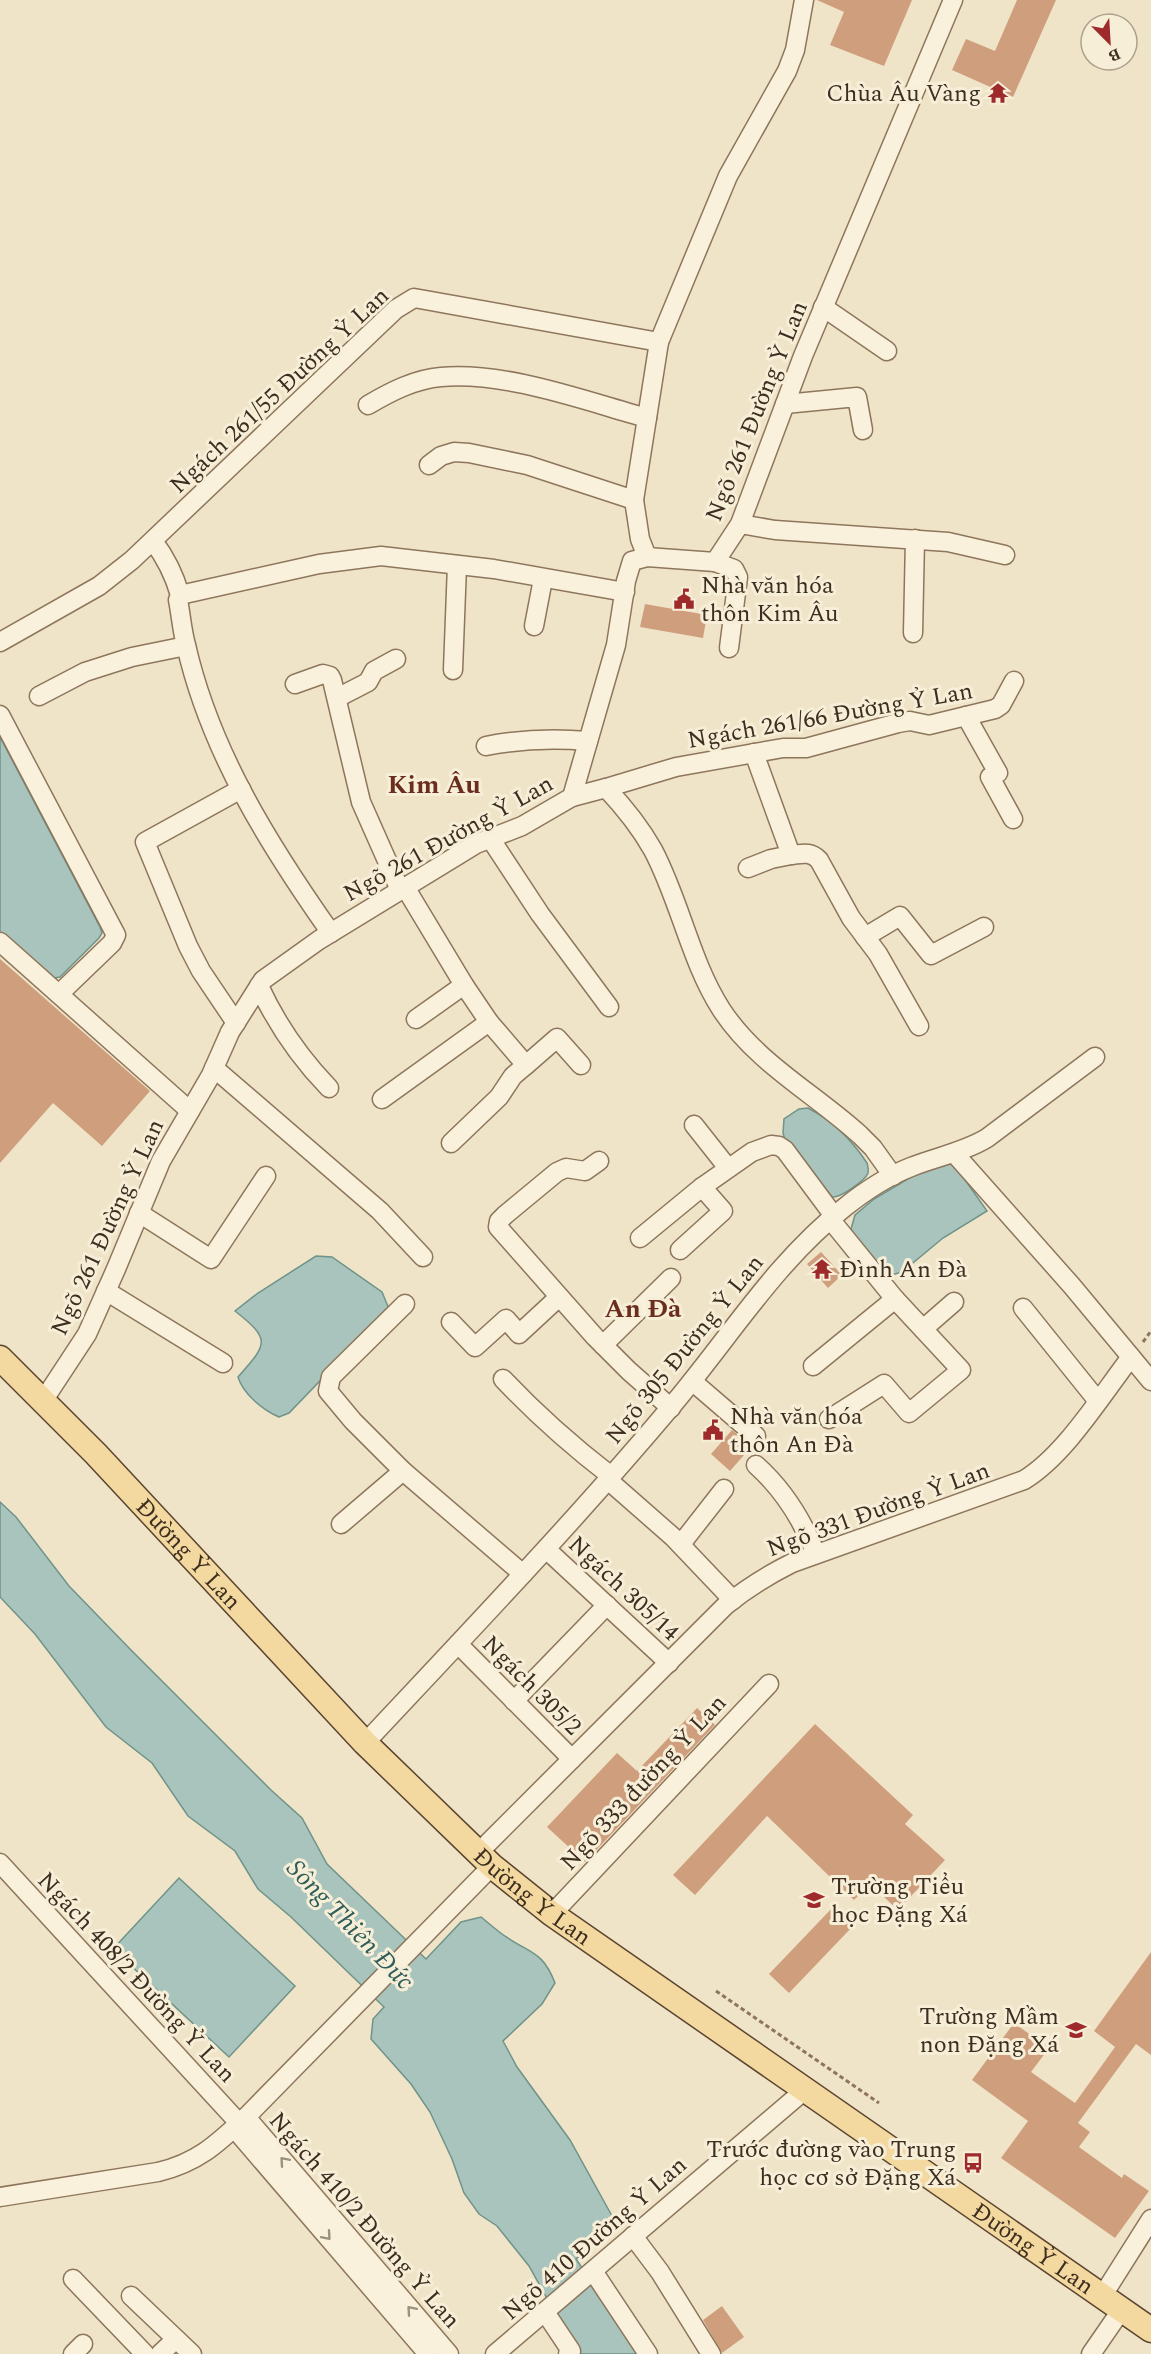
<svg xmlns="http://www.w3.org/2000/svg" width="1151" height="2354" viewBox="0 0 1151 2354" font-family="Spectral,serif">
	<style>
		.water { fill: #a9c4bc; stroke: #6f938a; stroke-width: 1.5 }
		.building { fill: #cf9f7d }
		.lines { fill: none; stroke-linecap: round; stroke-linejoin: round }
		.minor-casing { stroke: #8d765c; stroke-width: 21 }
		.major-casing { stroke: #5b4430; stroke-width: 27 }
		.path { stroke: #8d765c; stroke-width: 3; stroke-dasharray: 4.5 3; stroke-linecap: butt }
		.minor { stroke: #faf1dc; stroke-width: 18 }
		.major { stroke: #f3d9a0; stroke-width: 24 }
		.oneway { stroke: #9c907e }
		.labels { text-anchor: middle; stroke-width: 6; stroke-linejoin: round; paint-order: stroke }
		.poi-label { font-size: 24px; fill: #3d2e20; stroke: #f7eed8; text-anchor: start }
		.street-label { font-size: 24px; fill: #3d2e20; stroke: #f7eed8 }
		.neighbourhood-label { font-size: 26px; font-weight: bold; fill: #6b2e1e; stroke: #f7eed8 }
		.water-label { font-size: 26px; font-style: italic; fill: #2f5d5a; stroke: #f7eed8 }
	</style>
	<rect width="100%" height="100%" fill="#f0e4c8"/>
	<g class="water">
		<polygon points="0,737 100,927 102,933 99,938 60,977 54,978 48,975 0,932"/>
		<path d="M808 1108C833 1121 852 1140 867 1163 868 1167 869 1169 868 1173 865 1181 840 1198 832 1197L785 1140 783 1133 784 1119 799 1109Z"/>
		<polygon points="949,1163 954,1164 987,1211 943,1238 902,1272 888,1276 882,1272 854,1236 851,1229 855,1215 874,1199 921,1171"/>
		<path d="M316 1256 332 1257 382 1292 389 1309 289 1413 279 1417C263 1410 243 1394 238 1377 267 1344 272 1340 235 1311L258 1293Z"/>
		<path d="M0 1502 16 1517 69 1586 130 1649 271 1790 302 1818 327 1864 426 1959 461 1922 481 1917C490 1924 498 1932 508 1938 532 1954 543 1952 555 1983L542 2004 503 2041 517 2067 570 2140 617 2225 576 2259 640 2354H569L575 2349 529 2266 497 2226 479 2214 464 2193 452 2159 430 2112 411 2084 371 2039 373 2019 384 2007 291 1917 258 1889 235 1851 188 1816 152 1763 106 1727 35 1634 0 1597Z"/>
		<polygon points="179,1878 295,1986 229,2057 113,1949"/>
	</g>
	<g class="building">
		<polygon points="817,0 912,0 884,66 830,45 844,12"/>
		<polygon points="1017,0 1056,0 1013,97 952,70 966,39 995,51"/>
		<polygon points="645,604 707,615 703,638 640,627"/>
		<polygon points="0,959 150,1091 102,1146 53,1103 0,1163"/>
		<polygon points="821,1252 842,1275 828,1288 807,1264"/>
		<polygon points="732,1430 752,1446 730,1471 711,1454"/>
		<polygon points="697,1708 715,1725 585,1862 547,1827 617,1753 637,1771"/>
		<polygon points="815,1724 913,1815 905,1824 945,1860 898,1910 870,1884 854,1900 767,1816 695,1895 673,1875"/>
		<polygon points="835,1905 855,1924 789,1993 769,1974"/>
		<polygon points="1151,1952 1151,2055 1136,2044 1078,2123 1090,2132 1079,2147 1122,2178 1124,2174 1149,2191 1115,2238 1001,2158 1028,2121 972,2080 1014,2023 1049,2048 1031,2072 1075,2103 1115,2047 1094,2031"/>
		<polygon points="722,2306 744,2337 722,2353 703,2320"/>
	</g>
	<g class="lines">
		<g class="minor-casing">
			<g id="minor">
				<polyline points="823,307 887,351"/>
				<polyline points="659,342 728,176 787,71 795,50 804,0"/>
				<polyline points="785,404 857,397 863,430"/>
				<path d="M368 405C390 392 415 379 441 377 505 371 585 401 647 418"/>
				<polyline points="429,465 441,456 454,452 469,453 527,465 634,500"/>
				<polyline points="740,524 775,530 948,542 1005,555"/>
				<path d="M153 541C166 558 174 574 180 595L178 600C181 615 182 631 186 645 210 751 269 845 331 933"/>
				<polyline points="715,562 734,569 738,577 729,648"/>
				<polyline points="180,595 319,564 381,556 494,569 625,592"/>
				<polyline points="534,626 543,579"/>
				<polyline points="913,633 915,539"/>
				<polyline points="0,642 99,586 132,560 396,309 414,298 659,342 634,500 640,539 647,557"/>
				<polyline points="453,670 457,565"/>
				<polyline points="295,684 323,674 330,676 332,680 361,802 400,890"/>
				<polyline points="39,696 85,672 132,657 186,646"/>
				<polyline points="337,698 368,682 374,671 396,659"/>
				<polyline points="0,715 116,935 112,943 59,994"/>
				<polyline points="966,716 998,773 990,777 1013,819"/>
				<path d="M486 746C521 739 553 738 588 741"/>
				<path d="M754 753 791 855C802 854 810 851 819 860L851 918 878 954 919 1026"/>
				<polyline points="606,788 676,767 783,748 806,748 898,723 910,721 929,725 995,709 1001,705 1014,681"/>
				<path d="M572 797 606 788C624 807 640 827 653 850 680 901 690 960 721 1009 756 1063 814 1093 860 1135L873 1148 893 1176"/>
				<polyline points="490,838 540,914 609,1007"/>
				<polyline points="748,868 771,859 791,855"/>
				<polyline points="405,887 464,985 489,1022 526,1065 513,1076 499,1097 451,1143"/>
				<polyline points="865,937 900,916 931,955 984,927"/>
				<polyline points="0,942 190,1111"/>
				<path d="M259 986C277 1025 299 1057 329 1088"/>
				<polyline points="416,1019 464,985"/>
				<polyline points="236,1023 201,971 188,946 145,842 241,789"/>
				<polyline points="526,1065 557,1038 581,1065"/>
				<polyline points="214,1068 380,1211 423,1257"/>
				<polyline points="382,1099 489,1022"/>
				<polyline points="694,1125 728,1168"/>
				<polyline points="954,1153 1072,1286 1151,1381"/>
				<polyline points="599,1161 585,1171 566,1168 557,1172 505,1215 499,1221 498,1227 595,1337 629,1371 671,1408"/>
				<polyline points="139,1213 211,1259 266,1176"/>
				<polyline points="640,1238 702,1187 752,1152 771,1145 779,1146 785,1150 834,1216"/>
				<polyline points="680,1250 723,1211 702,1187"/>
				<polyline points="106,1291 223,1363"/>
				<polyline points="405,1304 331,1377 328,1391 353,1421 403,1471 523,1574"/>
				<polyline points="1023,1308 1097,1400"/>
				<polyline points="451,1322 475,1347 506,1319 519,1334 559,1297"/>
				<polyline points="923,1329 954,1302"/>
				<polyline points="603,1345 671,1278"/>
				<polyline points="813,1366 895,1299"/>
				<path d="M503 1379C537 1415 572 1446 611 1476"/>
				<polyline points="692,1381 756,1436"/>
				<polyline points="43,1401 87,1334 116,1269 161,1161 211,1075 230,1032 263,980 319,940 476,844 522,826 572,797 616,645 626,581 632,561 647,557 715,562 740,524 803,356 953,0"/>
				<polyline points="829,1419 884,1384 909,1413 961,1370 895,1299 830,1219"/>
				<path d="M756 1465C784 1490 802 1519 816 1554"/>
				<polyline points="608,1480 673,1537 733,1600"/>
				<polyline points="341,1524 403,1471"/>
				<polyline points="681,1544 724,1489"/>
				<polyline points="546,1549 669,1663"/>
				<polyline points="458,1644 572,1759"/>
				<polyline points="514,1701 607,1605"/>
				<path d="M365 1743C468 1633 573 1523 670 1408 728 1340 774 1263 845 1207 865 1191 888 1176 911 1167 936 1157 964 1152 987 1138L1095 1057"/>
				<path d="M478 1853 726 1605C747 1588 768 1575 792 1563L1024 1480C1065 1455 1101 1396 1131 1357"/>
				<polyline points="0,1863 239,2123"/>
				<polyline points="552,1914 769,1684"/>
				<polyline points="246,2117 449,2354"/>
				<polyline points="234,2128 428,2354"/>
				<path d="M0 2197 158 2172C197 2163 217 2144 246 2117L492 1866"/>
				<polyline points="633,2236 660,2272 711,2354"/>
				<polyline points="593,2271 648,2354"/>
				<polyline points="73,2279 145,2354"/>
				<polyline points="1103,2295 1151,2219"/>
				<polyline points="131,2296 192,2354"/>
				<polyline points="545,2312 571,2351 568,2354"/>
				<polyline points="73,2354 83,2344"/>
				<polyline points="160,2354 176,2339"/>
				<polyline points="495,2354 806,2089"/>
				<polyline points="1091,2354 1122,2309"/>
			</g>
		</g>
		<g class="major-casing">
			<g id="major">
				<path id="s1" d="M0 1358 96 1454 365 1743 492 1866 552 1914 1151 2330"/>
			</g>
		</g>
		<g class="path">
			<polyline points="1143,1342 1151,1331"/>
			<polyline points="716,1991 879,2103"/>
		</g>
		<use href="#minor" class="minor"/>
		<use href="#major" class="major"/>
	</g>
	<defs><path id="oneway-chevron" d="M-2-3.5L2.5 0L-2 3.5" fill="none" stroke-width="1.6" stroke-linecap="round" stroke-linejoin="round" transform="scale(1.5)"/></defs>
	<g class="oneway">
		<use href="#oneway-chevron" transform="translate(284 2161) rotate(-131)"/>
		<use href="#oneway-chevron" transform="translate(327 2236) rotate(49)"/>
		<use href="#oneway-chevron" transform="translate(411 2310) rotate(-131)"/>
	</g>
	<defs>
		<g id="temple-bare" transform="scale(1.62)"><path d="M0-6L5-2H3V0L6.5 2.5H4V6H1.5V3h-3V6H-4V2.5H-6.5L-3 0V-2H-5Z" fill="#9e2a2b" stroke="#f7eed8" stroke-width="2.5" paint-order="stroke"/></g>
		<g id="civic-bare" transform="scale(1.62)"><path d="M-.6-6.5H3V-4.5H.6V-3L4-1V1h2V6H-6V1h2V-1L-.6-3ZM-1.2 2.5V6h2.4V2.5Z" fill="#9e2a2b" stroke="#f7eed8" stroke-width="2.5" paint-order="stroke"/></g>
		<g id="school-bare" transform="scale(1.62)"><path d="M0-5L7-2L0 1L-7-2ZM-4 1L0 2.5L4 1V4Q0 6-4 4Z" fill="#9e2a2b" stroke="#f7eed8" stroke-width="2.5" paint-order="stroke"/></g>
		<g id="bus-bare" transform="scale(1.62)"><path d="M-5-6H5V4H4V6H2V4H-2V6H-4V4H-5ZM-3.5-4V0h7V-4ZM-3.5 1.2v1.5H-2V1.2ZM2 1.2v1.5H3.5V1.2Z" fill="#9e2a2b" stroke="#f7eed8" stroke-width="2.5" paint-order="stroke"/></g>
	</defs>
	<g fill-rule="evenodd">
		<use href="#temple-bare" x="998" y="93"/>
		<use href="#civic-bare" x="684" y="599"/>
		<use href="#temple-bare" x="822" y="1269"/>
		<use href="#civic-bare" x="713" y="1430"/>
		<use href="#school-bare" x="814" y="1900"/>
		<use href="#school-bare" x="1076" y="2030"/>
		<use href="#bus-bare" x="973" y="2163"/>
	</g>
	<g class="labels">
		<g class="poi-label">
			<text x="981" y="101" text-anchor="end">Chùa Âu Vàng</text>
			<text x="701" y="593">Nhà văn hóa<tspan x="701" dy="28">thôn Kim Âu</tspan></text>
			<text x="839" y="1277">Đình An Đà</text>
			<text x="730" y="1424">Nhà văn hóa<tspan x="730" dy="28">thôn An Đà</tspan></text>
			<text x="831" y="1894">Trường Tiểu<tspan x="831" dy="28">học Đặng Xá</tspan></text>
			<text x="1059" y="2024" text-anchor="end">Trường Mầm<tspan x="1059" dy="28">non Đặng Xá</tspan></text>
			<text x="956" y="2157" text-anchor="end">Trước đường vào Trung<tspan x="956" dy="28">học cơ sở Đặng Xá</tspan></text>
		</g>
		<g class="street-label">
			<text transform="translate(279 390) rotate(-43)" y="8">Ngách 261/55 Đường Ỷ Lan</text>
			<text transform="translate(756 411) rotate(-68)" y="8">Ngõ 261 Đường Ỷ Lan</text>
			<text transform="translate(830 715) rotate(-10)" y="8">Ngách 261/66 Đường Ỷ Lan</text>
			<text transform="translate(448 838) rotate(-29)" y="8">Ngõ 261 Đường Ỷ Lan</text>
			<text transform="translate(107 1227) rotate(-65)" y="8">Ngõ 261 Đường Ỷ Lan</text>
			<text transform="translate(684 1349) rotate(-51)" y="8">Ngõ 305 Đường Ỷ Lan</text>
			<text transform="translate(878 1509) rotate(-20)" y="8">Ngõ 331 Đường Ỷ Lan</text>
			<text dy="8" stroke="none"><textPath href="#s1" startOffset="272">Đường Ỷ Lan</textPath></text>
			<text transform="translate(624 1588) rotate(43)" y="8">Ngách 305/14</text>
			<text transform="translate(532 1685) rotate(45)" y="8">Ngách 305/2</text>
			<text transform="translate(643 1782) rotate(-47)" y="8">Ngõ 333 đường Ỷ Lan</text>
			<text dy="8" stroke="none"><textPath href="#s1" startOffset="758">Đường Ỷ Lan</textPath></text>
			<text transform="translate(137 1977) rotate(47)" y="8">Ngách 408/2 Đường Ỷ Lan</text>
			<text transform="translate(365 2220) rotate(49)" y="8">Ngách 410/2 Đường Ỷ Lan</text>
			<text transform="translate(594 2238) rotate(-41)" y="8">Ngõ 410 Đường Ỷ Lan</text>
			<text dy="8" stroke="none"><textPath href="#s1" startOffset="1370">Đường Ỷ Lan</textPath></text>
		</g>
		<g class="neighbourhood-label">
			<text x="434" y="793">Kim Âu</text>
			<text x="643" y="1317">An Đà</text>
		</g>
		<g class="water-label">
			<text transform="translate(351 1924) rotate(46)" y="9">Sông Thiên Đức</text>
		</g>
	</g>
	<g transform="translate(1109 42) rotate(156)"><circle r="28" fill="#f7eed8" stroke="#ada18e" stroke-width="1.5"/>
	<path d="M0-4.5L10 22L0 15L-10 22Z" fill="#9e2a2b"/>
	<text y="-9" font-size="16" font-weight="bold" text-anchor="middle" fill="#3d2e20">B</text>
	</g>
</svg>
